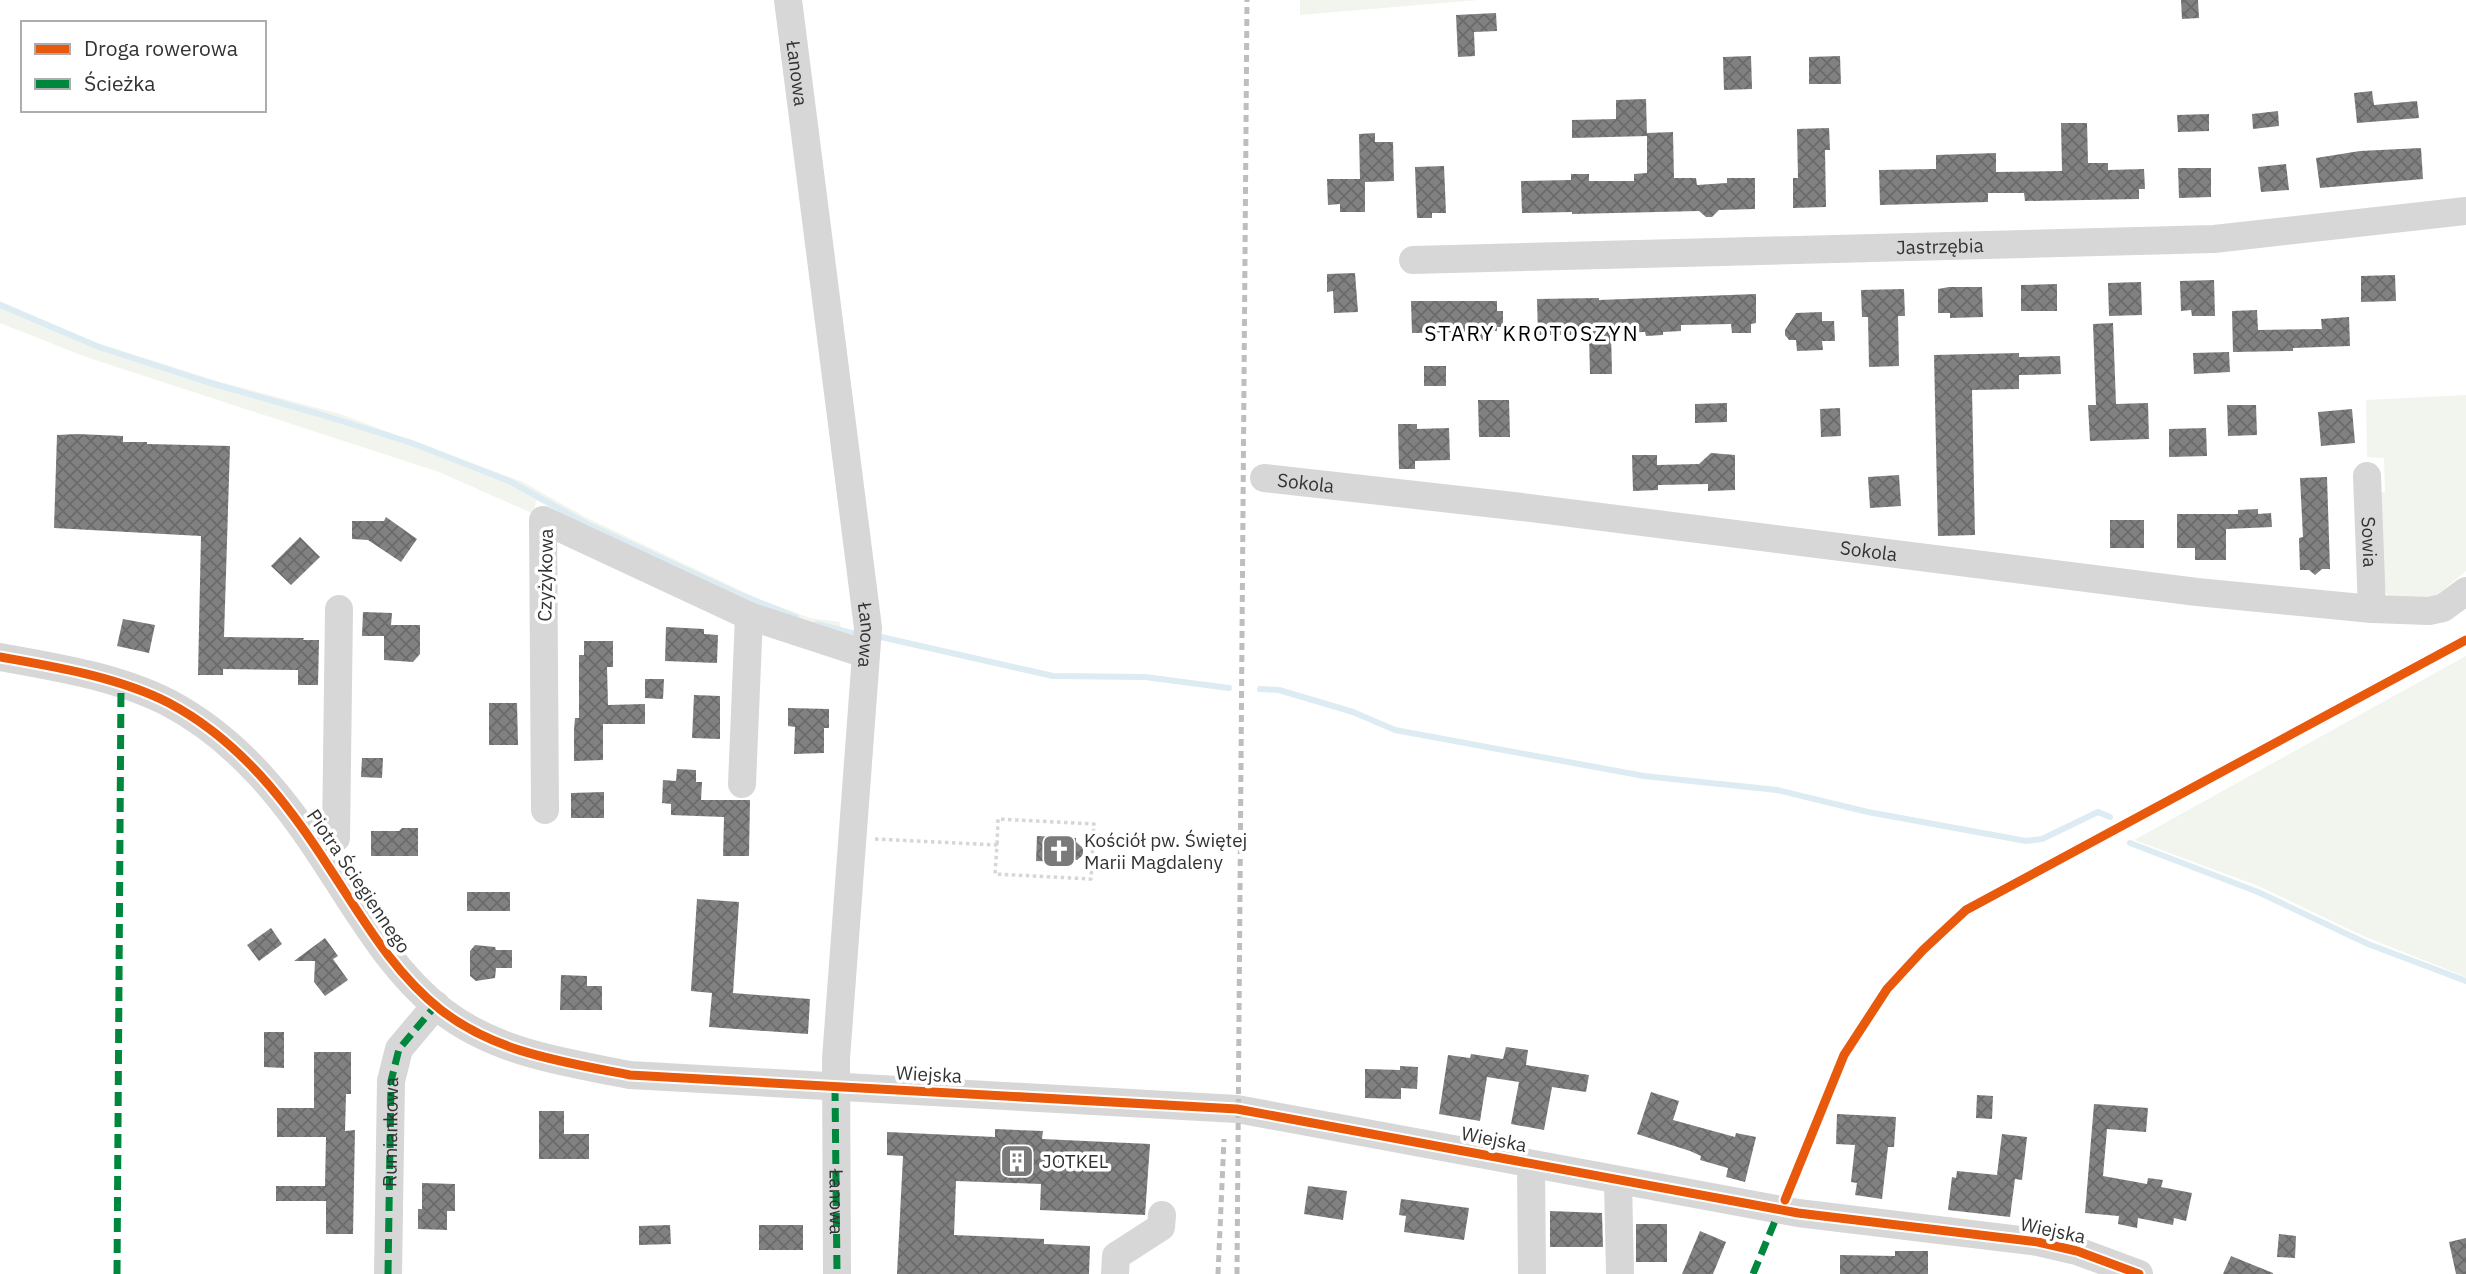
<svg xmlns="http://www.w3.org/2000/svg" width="2466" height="1274" viewBox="0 0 2466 1274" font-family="'IBM Plex Sans',sans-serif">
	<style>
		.grass { fill: #f1f5ed }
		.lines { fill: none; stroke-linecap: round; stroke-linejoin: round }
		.stream { stroke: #ddebf3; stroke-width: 6 }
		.building { fill: url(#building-cross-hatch) }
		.path { stroke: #d6d6d6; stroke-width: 3.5; stroke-dasharray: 3.5 3.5; stroke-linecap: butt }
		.minor { stroke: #d7d7d7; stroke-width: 28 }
		.rail { stroke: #bebebe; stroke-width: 5; stroke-dasharray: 7 5; stroke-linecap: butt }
		.quiet { stroke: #00873e; stroke-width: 7; stroke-dasharray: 14 7; stroke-linecap: butt }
		.cycleway-casing { stroke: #fff; stroke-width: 13 }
		.cycleway { stroke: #e8590c; stroke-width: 9 }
		.labels { text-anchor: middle; stroke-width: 7; stroke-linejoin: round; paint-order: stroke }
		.street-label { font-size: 19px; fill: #333; stroke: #fff }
		.poi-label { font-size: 19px; fill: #333; stroke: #fff; text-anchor: start }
		.neighbourhood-label { font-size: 21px; letter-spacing: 2px; fill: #000; stroke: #fff }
	</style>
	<defs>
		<pattern id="building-cross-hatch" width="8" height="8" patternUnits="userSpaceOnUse" patternTransform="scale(1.75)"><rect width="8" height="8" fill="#818181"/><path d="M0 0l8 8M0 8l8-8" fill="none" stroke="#6a6a6a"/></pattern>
	</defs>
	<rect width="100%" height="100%" fill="#fff"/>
	<g class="grass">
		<polygon points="1300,0 1478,0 1300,15"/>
		<polygon points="0,301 94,342 220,382 340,414 523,482 585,517 761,600 810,618 840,622 841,635 750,604 590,529 536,500 534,514 439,472 86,357 0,323"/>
		<polygon points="2466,395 2466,571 2430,601 2390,597 2381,587 2376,492 2385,492 2384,458 2367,457 2366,400"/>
		<polygon points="2466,656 2466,977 2363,936 2256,885 2134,840"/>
	</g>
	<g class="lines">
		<g class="stream">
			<polyline points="0,305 99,347 207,382 319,414 412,443 509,481 587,524 736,593 796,617"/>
			<polyline points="817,624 855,634"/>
			<polyline points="881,637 1053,676 1145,677 1229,688"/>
			<polyline points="1260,689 1279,690 1353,712 1395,730 1644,776 1777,790 1868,812 2026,841 2042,839 2098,812 2110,817"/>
			<polyline points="2130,843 2258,892 2368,944 2466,981"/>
		</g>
	</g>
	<g class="building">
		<polygon points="2181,0 2198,0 2199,18 2182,19"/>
		<polygon points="1496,13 1497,31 1474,32 1475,56 1458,57 1456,15"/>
		<polygon points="1751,56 1752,89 1724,90 1723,57"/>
		<polygon points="1840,56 1841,84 1809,84 1809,57"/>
		<polygon points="2372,91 2374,105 2417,101 2419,118 2357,123 2354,93"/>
		<polygon points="1646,99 1647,136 1572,138 1572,120 1616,119 1616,100"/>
		<polygon points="2278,111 2279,126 2253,129 2252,114"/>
		<polygon points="2209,114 2209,131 2178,132 2177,115"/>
		<polygon points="2061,123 2087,123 2088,163 2108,163 2108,170 2144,169 2145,189 2139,189 2139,199 2025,201 2024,193 1988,193 1988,202 1880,205 1879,170 1936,169 1936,155 1996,153 1996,172 2062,171"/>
		<polygon points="1829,128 1830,150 1825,150 1826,207 1793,208 1793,178 1798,178 1797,129"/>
		<polygon points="1673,132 1674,178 1696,178 1697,185 1727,183 1727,178 1755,178 1755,209 1719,210 1712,217 1706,217 1699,211 1572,214 1572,212 1522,213 1521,181 1571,180 1571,174 1589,174 1589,181 1634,181 1634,174 1647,173 1647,133"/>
		<polygon points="1375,133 1375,142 1393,142 1394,181 1365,182 1365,212 1340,212 1340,204 1328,205 1327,179 1360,179 1359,134"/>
		<polygon points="2421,148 2423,179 2320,188 2316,158 2360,151"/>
		<polygon points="2286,164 2289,190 2261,192 2258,167"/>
		<polygon points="1444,166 1446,213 1432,213 1432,218 1417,218 1415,167"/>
		<polygon points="2178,168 2211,168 2211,197 2179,198"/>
		<polygon points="1355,273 1358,312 1334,313 1333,291 1327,292 1327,274"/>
		<polygon points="2395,275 2396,301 2361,302 2361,276"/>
		<polygon points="2214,280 2215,316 2192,316 2191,310 2181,311 2180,281"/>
		<polygon points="2141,282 2142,315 2109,316 2108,283"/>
		<polygon points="2057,284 2057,311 2021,311 2021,285"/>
		<polygon points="1949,287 1982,287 1983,317 1950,318 1950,313 1938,313 1938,289"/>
		<polygon points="1904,289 1905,316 1898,316 1899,366 1869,367 1868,317 1862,317 1861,290"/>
		<polygon points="1756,294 1756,323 1751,324 1751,333 1732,333 1731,324 1681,325 1681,331 1663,332 1663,335 1646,336 1645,332 1611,333 1612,374 1590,374 1589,335 1538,335 1537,299 1599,298 1599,300"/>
		<polygon points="1411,301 1497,301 1497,311 1503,311 1503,327 1497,327 1497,331 1490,331 1490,340 1472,340 1472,332 1412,333"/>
		<polygon points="2257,310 2258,330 2322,329 2321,319 2349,317 2350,346 2293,348 2293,351 2233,352 2232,311"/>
		<polygon points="1822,312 1822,321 1834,321 1835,341 1822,341 1823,350 1797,351 1796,340 1789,340 1785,335 1785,330 1796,313"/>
		<polygon points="2113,323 2116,404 2148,403 2149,439 2090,441 2088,405 2096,405 2093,324"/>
		<polygon points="2229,352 2230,372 2194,374 2193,353"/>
		<polygon points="2019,353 2019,357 2060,356 2061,374 2019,375 2019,389 1972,390 1975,535 1938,536 1934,355"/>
		<rect x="1424" y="366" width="22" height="20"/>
		<polygon points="1478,400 1509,400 1510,437 1479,437"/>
		<polygon points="1727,403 1727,422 1695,423 1695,404"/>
		<polygon points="2227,405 2256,405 2257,435 2228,436"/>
		<polygon points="1840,408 1841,436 1821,437 1820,409"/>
		<polygon points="2352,409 2355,443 2321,446 2318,412"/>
		<polygon points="1398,424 1417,424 1417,429 1449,428 1450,460 1415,461 1415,469 1399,469"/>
		<polygon points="2206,428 2207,456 2169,457 2169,429"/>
		<polygon points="77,434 123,436 123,442 147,442 147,444 230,446 224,637 304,638 303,640 319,640 318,685 298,685 298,670 223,669 223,675 198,675 201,536 54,528 57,435"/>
		<polygon points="1711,453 1735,455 1735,490 1708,491 1708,484 1658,485 1658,490 1633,491 1632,455 1657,455 1657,465 1699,464"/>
		<polygon points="1899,475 1901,506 1870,508 1868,477"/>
		<polygon points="2327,477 2330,569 2322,569 2315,575 2309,570 2300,570 2299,538 2303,537 2300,478"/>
		<polygon points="2258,509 2258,514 2271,513 2272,527 2226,529 2226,560 2195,560 2195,548 2177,548 2177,514 2238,514 2238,510"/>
		<polygon points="386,517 417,539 401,562 368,540 352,539 352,521 384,521"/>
		<rect x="2110" y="520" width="34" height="28"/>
		<polygon points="300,537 320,557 291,585 271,566"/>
		<polygon points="363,612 392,613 391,625 420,625 420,654 413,662 384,660 384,636 362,636"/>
		<polygon points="123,619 155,625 149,653 117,646"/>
		<polygon points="666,627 704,629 704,634 718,635 717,663 665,661"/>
		<polygon points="584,641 613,641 613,667 607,667 608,705 645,704 645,724 603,724 603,760 574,761 574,730 575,718 579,718 579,655 584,655"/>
		<polygon points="645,679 664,679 663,699 645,698"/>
		<polygon points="694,695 720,696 720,739 692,738"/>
		<polygon points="489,703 517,703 518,745 489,745"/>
		<polygon points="788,708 829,709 829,728 824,728 824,753 794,754 795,727 788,726"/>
		<polygon points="362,758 383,758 382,778 361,777"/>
		<polygon points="677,769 696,770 696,782 702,782 701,800 750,800 749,856 723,856 724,817 671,815 671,804 662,803 663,780 676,781"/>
		<polygon points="604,792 604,818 571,818 571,793"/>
		<polygon points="402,828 418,828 418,856 371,856 371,831 399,831"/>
		<polygon points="1037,836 1076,838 1076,842 1083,848 1083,855 1077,860 1064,860 1064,862 1036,861"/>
		<rect x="467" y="892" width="43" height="19"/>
		<polygon points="697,899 739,902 733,993 810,999 808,1034 709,1027 712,993 691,991"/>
		<polygon points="271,928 282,944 259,961 247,945"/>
		<polygon points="325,938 338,956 333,959 348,980 325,996 314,982 315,961 294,961"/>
		<polygon points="475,945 495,947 496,950 512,950 512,968 496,968 495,978 476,981 470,976 470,951"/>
		<polygon points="561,975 587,976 587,986 602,986 602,1010 560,1010"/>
		<polygon points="264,1032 284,1032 284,1068 264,1067"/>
		<polygon points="1506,1047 1528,1050 1526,1065 1589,1075 1586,1092 1552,1087 1544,1130 1511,1124 1519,1082 1487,1077 1480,1121 1439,1114 1448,1055 1470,1058 1471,1054 1503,1059"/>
		<polygon points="314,1052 351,1052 351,1094 346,1094 345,1131 355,1130 353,1234 326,1234 326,1201 276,1201 276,1186 325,1186 326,1137 277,1137 277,1108 314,1108"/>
		<polygon points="1400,1066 1418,1067 1417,1089 1401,1088 1401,1099 1365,1098 1365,1069 1400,1070"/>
		<polygon points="1651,1092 1679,1101 1673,1120 1735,1137 1736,1133 1756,1137 1745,1182 1726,1177 1728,1168 1700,1160 1701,1156 1690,1151 1637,1134"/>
		<polygon points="1977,1095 1993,1096 1992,1119 1976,1118"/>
		<polygon points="2094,1104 2148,1108 2146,1132 2107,1129 2103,1176 2147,1184 2148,1178 2163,1180 2161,1187 2192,1193 2186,1221 2174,1218 2173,1225 2138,1218 2137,1228 2118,1224 2119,1216 2085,1213"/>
		<polygon points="539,1111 564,1111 564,1134 589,1134 589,1159 539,1159"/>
		<polygon points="1837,1114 1896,1117 1894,1147 1888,1147 1882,1199 1855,1195 1857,1183 1851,1182 1855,1145 1836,1144"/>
		<polygon points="995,1129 1043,1131 1042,1139 1150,1144 1145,1215 1040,1210 1041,1184 956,1181 954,1235 1044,1239 1044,1244 1090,1246 1089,1274 897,1274 903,1156 887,1155 887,1132 995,1137"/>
		<polygon points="2002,1134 2027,1137 2022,1180 2015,1179 2010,1217 1948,1210 1952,1177 1956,1178 1957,1171 1997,1175"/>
		<polygon points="422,1183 455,1184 455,1211 447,1211 447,1230 418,1229 418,1209 422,1209"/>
		<polygon points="1308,1186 1347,1191 1343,1220 1304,1214"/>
		<polygon points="1401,1199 1469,1208 1464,1240 1404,1232 1406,1216 1399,1215"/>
		<polygon points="1550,1211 1602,1213 1603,1247 1550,1247"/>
		<rect x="1636" y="1224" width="31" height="38"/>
		<polygon points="670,1225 671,1244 639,1245 639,1226"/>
		<rect x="759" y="1225" width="44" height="25"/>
		<polygon points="1700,1231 1726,1242 1713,1274 1682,1274"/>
		<polygon points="2279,1234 2296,1236 2295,1258 2277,1257"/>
		<polygon points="2466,1238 2466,1274 2456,1274 2449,1242"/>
		<polygon points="1895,1251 1928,1251 1928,1274 1840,1274 1840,1255 1895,1256"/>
		<polygon points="2231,1256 2273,1273 2273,1274 2223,1274"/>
	</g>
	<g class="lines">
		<polyline class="path" points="875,839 997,845 995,874 1091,879 1094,824 998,819 997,845"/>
		<g class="minor">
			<path id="s1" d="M788 0 868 628 836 1059 837 1274"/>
			<path id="s2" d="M1413 260 2214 239 2466 211"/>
			<path id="s3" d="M2367 476 2372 609"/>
			<path id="s4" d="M1264 478 1522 507 2197 592 2372 609 2429 611 2443 608 2466 591"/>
			<path d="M0 657C56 667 118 677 169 703 239 740 288 803 330 869 363 919 393 972 441 1010 496 1053 564 1062 630 1075L1237 1109 1798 1213 2038 1242 2077 1251 2139 1274"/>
			<polyline points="742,784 749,616"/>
			<polyline points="545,810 543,520 749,616 865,654"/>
			<polyline points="319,852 336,838 339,609"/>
			<polyline points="1531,1164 1532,1274"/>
			<polyline points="1618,1181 1620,1274"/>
			<polyline points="388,1274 391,1081 399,1049 436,1005"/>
			<polyline points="1115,1274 1116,1256 1161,1227 1162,1215"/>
		</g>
		<g class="rail">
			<polyline points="1218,1274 1224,1139"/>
			<polyline points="1237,1274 1247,0"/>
		</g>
		<g class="quiet">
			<polyline points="835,1087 837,1274"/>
			<polyline points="117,1274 121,685"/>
			<path id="s5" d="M388 1274 391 1081 399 1049 436 1005"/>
			<polyline points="1753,1274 1775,1221"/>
		</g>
		<g class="cycleway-casing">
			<g id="cycleway">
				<path d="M0 657C56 667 118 677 169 703 239 740 288 803 330 869 363 919 393 972 441 1010 496 1053 564 1062 630 1075L1237 1109 1798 1213 2038 1242 2077 1251 2139 1274"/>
				<polyline points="1785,1200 1844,1055 1887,989 1923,950 1966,910 2466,640"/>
			</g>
		</g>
		<use href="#cycleway" class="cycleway"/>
	</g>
	<defs>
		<g id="church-square" transform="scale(1.75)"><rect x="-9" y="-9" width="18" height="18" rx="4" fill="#7a7a7a" stroke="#fff"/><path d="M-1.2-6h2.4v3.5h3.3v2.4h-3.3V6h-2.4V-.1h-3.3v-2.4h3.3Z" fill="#fff"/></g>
		<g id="building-square" transform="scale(1.75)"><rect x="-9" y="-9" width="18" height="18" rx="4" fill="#7a7a7a" stroke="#fff"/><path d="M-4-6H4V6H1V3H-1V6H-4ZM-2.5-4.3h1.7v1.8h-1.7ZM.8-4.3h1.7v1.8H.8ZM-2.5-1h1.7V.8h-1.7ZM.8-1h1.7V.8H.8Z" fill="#fff"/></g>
	</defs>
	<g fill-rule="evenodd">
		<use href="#church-square" x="1059" y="851"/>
		<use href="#building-square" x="1017" y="1161"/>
	</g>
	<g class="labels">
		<g class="street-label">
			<text dy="7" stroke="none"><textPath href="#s1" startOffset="74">Łanowa</textPath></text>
			<text dy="7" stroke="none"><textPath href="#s2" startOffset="527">Jastrzębia</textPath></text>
			<text dy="7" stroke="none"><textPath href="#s4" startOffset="42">Sokola</textPath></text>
			<text dy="7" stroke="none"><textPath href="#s3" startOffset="66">Sowia</textPath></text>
			<text dy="7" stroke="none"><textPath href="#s4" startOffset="609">Sokola</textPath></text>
			<text transform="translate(545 575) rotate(-89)" y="7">Czyżykowa</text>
			<text dy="7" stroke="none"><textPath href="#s1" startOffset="640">Łanowa</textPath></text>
			<text transform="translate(359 881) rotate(56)" y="7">Piotra Ściegiennego</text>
			<text transform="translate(929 1074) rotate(3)" y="7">Wiejska</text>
			<text dy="7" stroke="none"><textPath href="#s5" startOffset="142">Rumiankowa</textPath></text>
			<text transform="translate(1494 1139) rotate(11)" y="7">Wiejska</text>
			<text dy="7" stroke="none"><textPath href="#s1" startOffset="1208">Łanowa</textPath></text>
			<text transform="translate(2053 1230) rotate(12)" y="7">Wiejska</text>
		</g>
		<g class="poi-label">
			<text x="1084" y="847">Kościół pw. Świętej<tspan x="1084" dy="22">Marii Magdaleny</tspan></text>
			<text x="1042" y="1168">JOTKEL</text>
		</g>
		<g class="neighbourhood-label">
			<text x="1532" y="341">STARY KROTOSZYN</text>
		</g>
	</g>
	<rect x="21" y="21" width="245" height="91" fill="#ffffff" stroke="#adadad" stroke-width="2"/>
	<rect x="35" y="44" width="35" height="10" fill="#e8590c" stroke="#adadad" stroke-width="2"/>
	<text x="84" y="56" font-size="21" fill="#333333">Droga rowerowa</text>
	<rect x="35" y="79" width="35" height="10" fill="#00873e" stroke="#adadad" stroke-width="2"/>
	<text x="84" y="91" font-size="21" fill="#333333">Ścieżka</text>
</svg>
